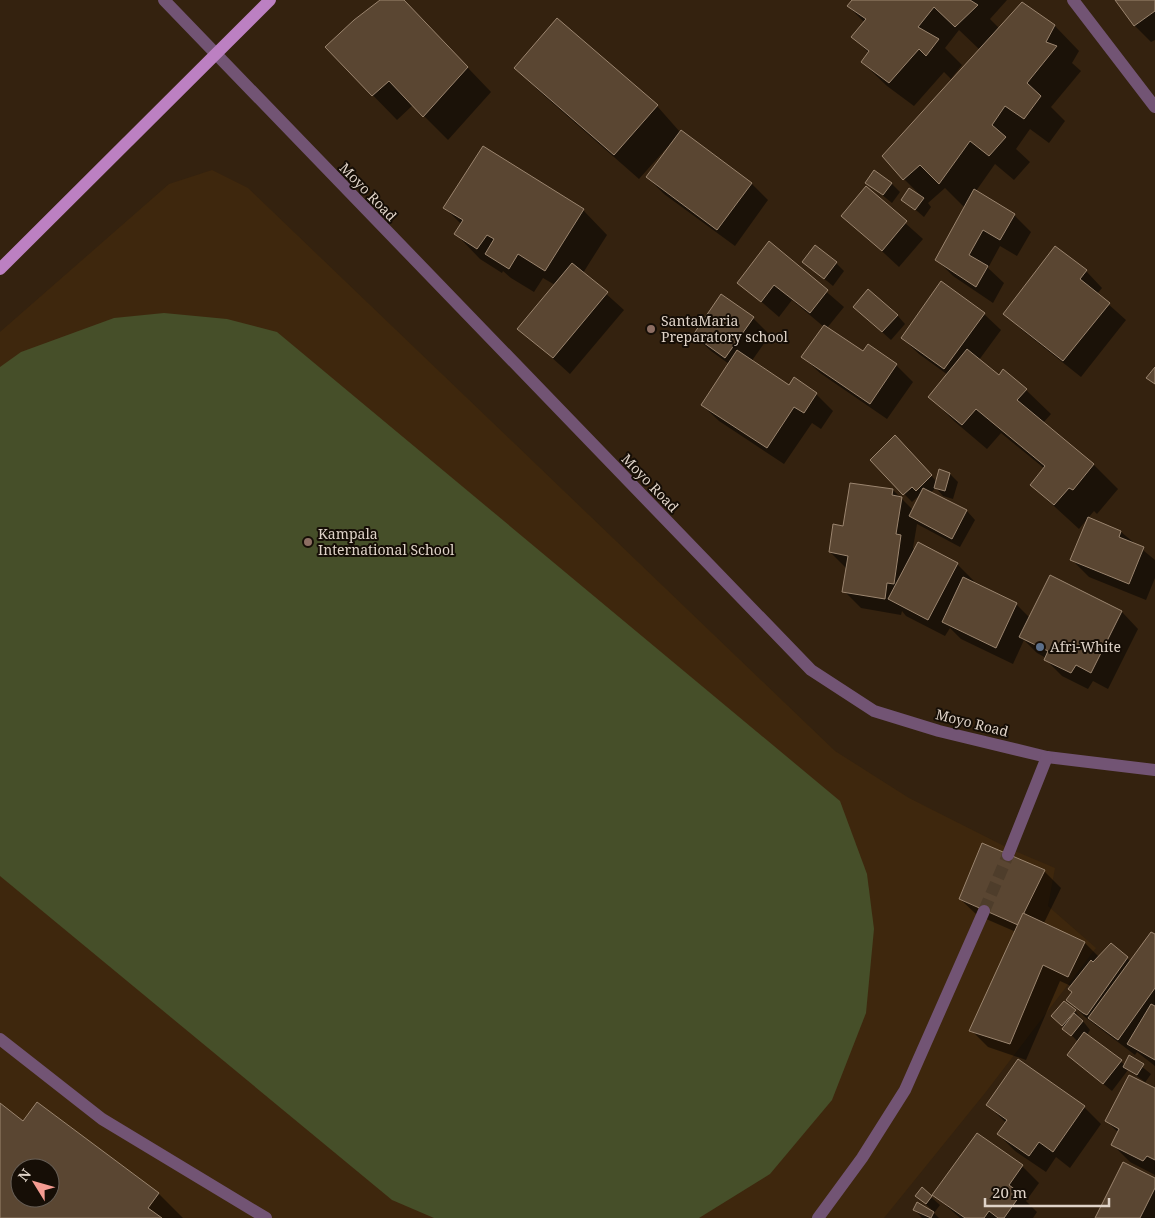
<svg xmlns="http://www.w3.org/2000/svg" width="1155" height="1218" viewBox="0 0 1155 1218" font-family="'Noto Serif',serif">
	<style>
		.built { fill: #3e270d; fill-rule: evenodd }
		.green { fill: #464f29 }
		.shadow { fill: #0007; fill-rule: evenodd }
		.building { fill: #5a4632; stroke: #9b856f; fill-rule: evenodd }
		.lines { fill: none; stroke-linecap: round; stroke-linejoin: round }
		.minor-tunnel { stroke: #4e3d2b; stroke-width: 12; stroke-dasharray: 12 6; stroke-linecap: butt }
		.minor { stroke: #725474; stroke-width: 12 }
		.major { stroke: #bc80c2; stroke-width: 12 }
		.education-dot { fill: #8d6e63; stroke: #160e06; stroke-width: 2 }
		.service-dot { fill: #5c6f8a; stroke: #160e06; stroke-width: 2 }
		.labels { text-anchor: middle; stroke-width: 4; stroke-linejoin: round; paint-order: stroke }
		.street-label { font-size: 14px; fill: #dfd3c8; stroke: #160e06 }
		.poi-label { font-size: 14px; fill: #dfd3c8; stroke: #160e06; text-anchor: start }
	</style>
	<rect width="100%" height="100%" fill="#34220f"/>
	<path class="built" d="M212 170 248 188 835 751 909 798 1010 849 1055 868 1048 906 1096 948 985 1093 884 1218H0V332L169 184ZM20 1168H50V1198H20Z"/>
	<polygon class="green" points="164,313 227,319 277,332 840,801 867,874 874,929 866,1013 832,1100 770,1174 699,1218 434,1218 392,1200 0,876 0,367 21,352 114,318"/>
	<g class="shadow">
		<polygon points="382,0 403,0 491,92 448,140 413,105 397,120 327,48"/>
		<path d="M854 0H1007L990 19 1000 29 1022 4 1055 26 1079 51 1072 63 1081 71 1051 107 1065 121 1049 143 1030 129 1016 149 1030 162 1014 180 995 164 976 191 1014 215 1031 232 1017 256 1000 246 988 268 1004 283 993 303 953 276 936 259 965 208 945 188 928 203 931 207 924 217 903 199 921 196 904 179 952 80 944 72 914 106 887 86 862 62 869 53 853 37 865 23 848 6ZM959 30 980 50 953 80 951 79 962 65 945 48Z"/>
		<polygon points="1116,0 1155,0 1155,40 1151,42 1135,26"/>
		<polygon points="557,20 657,106 680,132 752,184 768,200 735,246 664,194 647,177 673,143 672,142 639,179 540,92 515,67"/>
		<polygon points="866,182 892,184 900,192 892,203"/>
		<polygon points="866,188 923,239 899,267 843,215"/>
		<polygon points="445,208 583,210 607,235 583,273 624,310 570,374 519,328 555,285 543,278 534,292 511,278 503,271 502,273 480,259 456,234 462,225"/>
		<polygon points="769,242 844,307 827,328 863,353 869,346 896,365 913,382 887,419 820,373 803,357 824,327 792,300 779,317 739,282"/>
		<polygon points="804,262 836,263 844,271 833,286"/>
		<polygon points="1086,271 1102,288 1097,294 1126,320 1081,377 1022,330 1005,314"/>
		<polygon points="721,296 753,318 770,335 751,362 789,387 816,394 833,411 821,429 812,423 784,464 719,421 702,405 729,364 711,351 694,335"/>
		<polygon points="984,314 1001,330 979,360 999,377 1026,390 1051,414 1043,423 1094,465 1118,489 1097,514 1094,511 1079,529 1031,485 1045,469 1001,433 987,449 954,421 930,397 948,375 919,354 902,338"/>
		<polygon points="863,315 897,315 905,324 891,340"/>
		<polygon points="903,445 937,482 950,474 958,482 953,499 943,496 936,488 930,493 967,511 975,520 960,547 917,524 913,548 915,550 957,564 974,581 972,583 1017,605 1030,618 1051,576 1122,612 1138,629 1108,689 1093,681 1088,689 1062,676 1045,659 1046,658 1037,653 1024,640 1013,664 961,639 950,628 945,636 906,616 902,611 901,615 861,608 844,591 847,569 830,552 844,527 893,490 913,510 921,494 912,502 871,460"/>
		<polygon points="1121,532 1155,560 1155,578 1146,600 1089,577 1072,560"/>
		<polygon points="1044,871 1061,888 1044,923 1085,943 1099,957 1127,958 1131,962 1155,936 1155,1066 1137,1052 1135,1055 1085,1017 1068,1000 1073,993 1071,986 1060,981 1026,1060 988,1047 971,1030 1016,932 977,915 960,899"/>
		<polygon points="1075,1011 1090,1030 1087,1035 1125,1065 1130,1057 1151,1074 1144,1084 1155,1089 1155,1175 1130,1162 1113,1145 1119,1133 1106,1121 1145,1082 1128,1070 1112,1091 1068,1055 1078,1042 1053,1016"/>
		<path d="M37 1104 159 1194 183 1218H0V1105L24 1122ZM20 1168H50V1198H20Z"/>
		<polygon points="988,1105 1084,1107 1101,1124 1070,1168 1056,1157 1046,1172 1015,1151 998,1134 1006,1123"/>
		<polygon points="1022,1166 1039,1183 1026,1201 1037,1212 1033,1218 960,1218 934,1195"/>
		<polygon points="1155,1179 1155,1218 1097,1218"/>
		<polygon points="922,1189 940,1205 934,1213 939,1218 922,1218 915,1210 933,1211 917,1196"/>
	</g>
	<g class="building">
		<polygon points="380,0 404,0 468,67 423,117 389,81 372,96 325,47 354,20"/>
		<polygon points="852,0 970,0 978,5 955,27 934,7 918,27 939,39 926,56 919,49 889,83 861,62 869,51 851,37 866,19 847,6"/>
		<polygon points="1115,0 1155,0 1155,11 1134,26"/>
		<polygon points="1022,2 1055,25 1046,42 1057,46 1027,83 1041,96 1024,119 1005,106 992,125 1006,137 989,156 970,141 939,184 920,165 903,180 882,156"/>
		<polygon points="557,18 658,105 614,155 514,68"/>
		<polygon points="681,130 752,183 717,230 646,177"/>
		<polygon points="483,146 584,209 545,271 518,254 509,269 485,254 494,239 487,235 477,249 454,234 463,220 443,208"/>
		<polygon points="874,170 892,183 883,195 865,183"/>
		<polygon points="866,186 907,221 882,251 841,216"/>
		<polygon points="909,188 924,198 915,210 901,200"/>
		<polygon points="974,189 1015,214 1000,240 983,230 969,255 988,266 976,287 935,260"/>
		<polygon points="769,241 828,290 810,313 774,285 761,302 737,283"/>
		<polygon points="815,245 837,262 824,279 802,262"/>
		<polygon points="1055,246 1087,270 1080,279 1110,303 1063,361 1003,314"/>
		<polygon points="572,263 608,292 553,358 517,329"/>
		<polygon points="941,281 985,313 944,369 901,338"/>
		<polygon points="868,289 898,315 882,332 853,307"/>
		<polygon points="721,294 754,317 725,358 693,335"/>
		<polygon points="824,325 863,351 868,344 897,364 870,404 801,357"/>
		<polygon points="967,349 999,375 1003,369 1027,389 1017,400 1094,464 1073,490 1069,488 1054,505 1030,485 1045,466 976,409 962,425 928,397"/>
		<polygon points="737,350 789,385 794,377 817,393 804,413 794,407 767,448 701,405"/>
		<polygon points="1155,367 1155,384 1146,378"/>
		<polygon points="895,435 932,475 916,491 912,487 903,495 870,460"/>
		<polygon points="939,469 950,473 945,491 934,488"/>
		<polygon points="850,483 893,489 892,495 902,497 896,534 901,535 894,584 887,583 885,599 842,592 848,556 829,552 833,524 843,526"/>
		<polygon points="923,488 967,510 952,539 909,516"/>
		<polygon points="1088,517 1121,531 1119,537 1144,547 1129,584 1070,560"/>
		<polygon points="918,542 958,563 928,620 888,599"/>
		<polygon points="1050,575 1122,611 1091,673 1076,665 1071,673 1044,660 1048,651 1019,637"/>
		<polygon points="963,577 1017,603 996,648 942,622"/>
		<polygon points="982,843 1045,870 1018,925 959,899"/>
		<polygon points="1023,913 1085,942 1068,977 1043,965 1010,1044 969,1031"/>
		<polygon points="1151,932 1155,934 1155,988 1118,1040 1088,1018"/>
		<polygon points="1111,943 1128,957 1087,1015 1083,1013 1066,1000 1072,992 1068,989 1091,960 1093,962"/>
		<polygon points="1064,1001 1076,1010 1062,1026 1051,1016"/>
		<polygon points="1151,1004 1155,1006 1155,1060 1127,1044"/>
		<polygon points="1074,1013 1083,1021 1071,1036 1062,1029"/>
		<polygon points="1084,1032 1122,1060 1103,1084 1067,1055"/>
		<polygon points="1129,1055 1144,1064 1137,1075 1123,1067"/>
		<polygon points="1018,1059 1085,1106 1053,1152 1039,1142 1029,1156 997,1134 1007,1120 986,1105"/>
		<polygon points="1129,1075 1155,1088 1155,1160 1147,1156 1143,1161 1111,1145 1119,1129 1105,1121"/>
		<path d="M37 1102 159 1193 148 1208 162 1218H0V1103L23 1121ZM20 1168H50V1198H20Z"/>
		<polygon points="977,1133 1023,1165 1009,1185 1021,1194 1004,1218 998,1218 989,1211 984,1218 965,1218 932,1195"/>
		<polygon points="1123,1162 1155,1178 1155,1188 1140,1218 1095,1218"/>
		<polygon points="922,1187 932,1196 926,1204 915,1196"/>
		<polygon points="917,1202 934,1212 931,1218 913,1210"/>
	</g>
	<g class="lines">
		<polyline class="minor-tunnel" points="984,911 1008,855"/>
		<g class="minor">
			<polyline points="164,0 811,670 874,711 939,731 1047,757 1155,770"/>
			<polyline points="1073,0 1155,107"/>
			<polyline points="1008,855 1047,757"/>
			<polyline points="0,1039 102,1119 266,1218"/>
			<polyline points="818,1218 862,1158 905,1090 984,911"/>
		</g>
		<polyline class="major" points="0,269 270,0"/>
	</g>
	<g class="education-dot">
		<circle cx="651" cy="329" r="5"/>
		<circle cx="308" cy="542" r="5"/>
	</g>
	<circle class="service-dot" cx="1040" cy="647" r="5"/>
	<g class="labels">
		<g class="street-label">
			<text transform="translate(368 192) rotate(46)" y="5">Moyo Road</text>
			<text transform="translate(650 483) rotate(46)" y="5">Moyo Road</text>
			<text transform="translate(972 723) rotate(14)" y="5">Moyo Road</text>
		</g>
		<g class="poi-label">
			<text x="661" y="326">SantaMaria<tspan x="661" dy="16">Preparatory school</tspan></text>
			<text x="318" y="539">Kampala<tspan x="318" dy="16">International School</tspan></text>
			<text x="1050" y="652">Afri-White</text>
		</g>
	</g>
	<g transform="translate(35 1183) rotate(307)"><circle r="24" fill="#160e06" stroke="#665d54"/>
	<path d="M0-4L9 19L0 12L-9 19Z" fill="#f59c92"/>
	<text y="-8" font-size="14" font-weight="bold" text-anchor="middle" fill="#dfd3c8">N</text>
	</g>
	<path d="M985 1198v8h124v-8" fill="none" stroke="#dfd3c8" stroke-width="2.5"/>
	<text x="992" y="1198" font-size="15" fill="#dfd3c8" stroke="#160e06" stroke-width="4" paint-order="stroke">20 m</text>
</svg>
